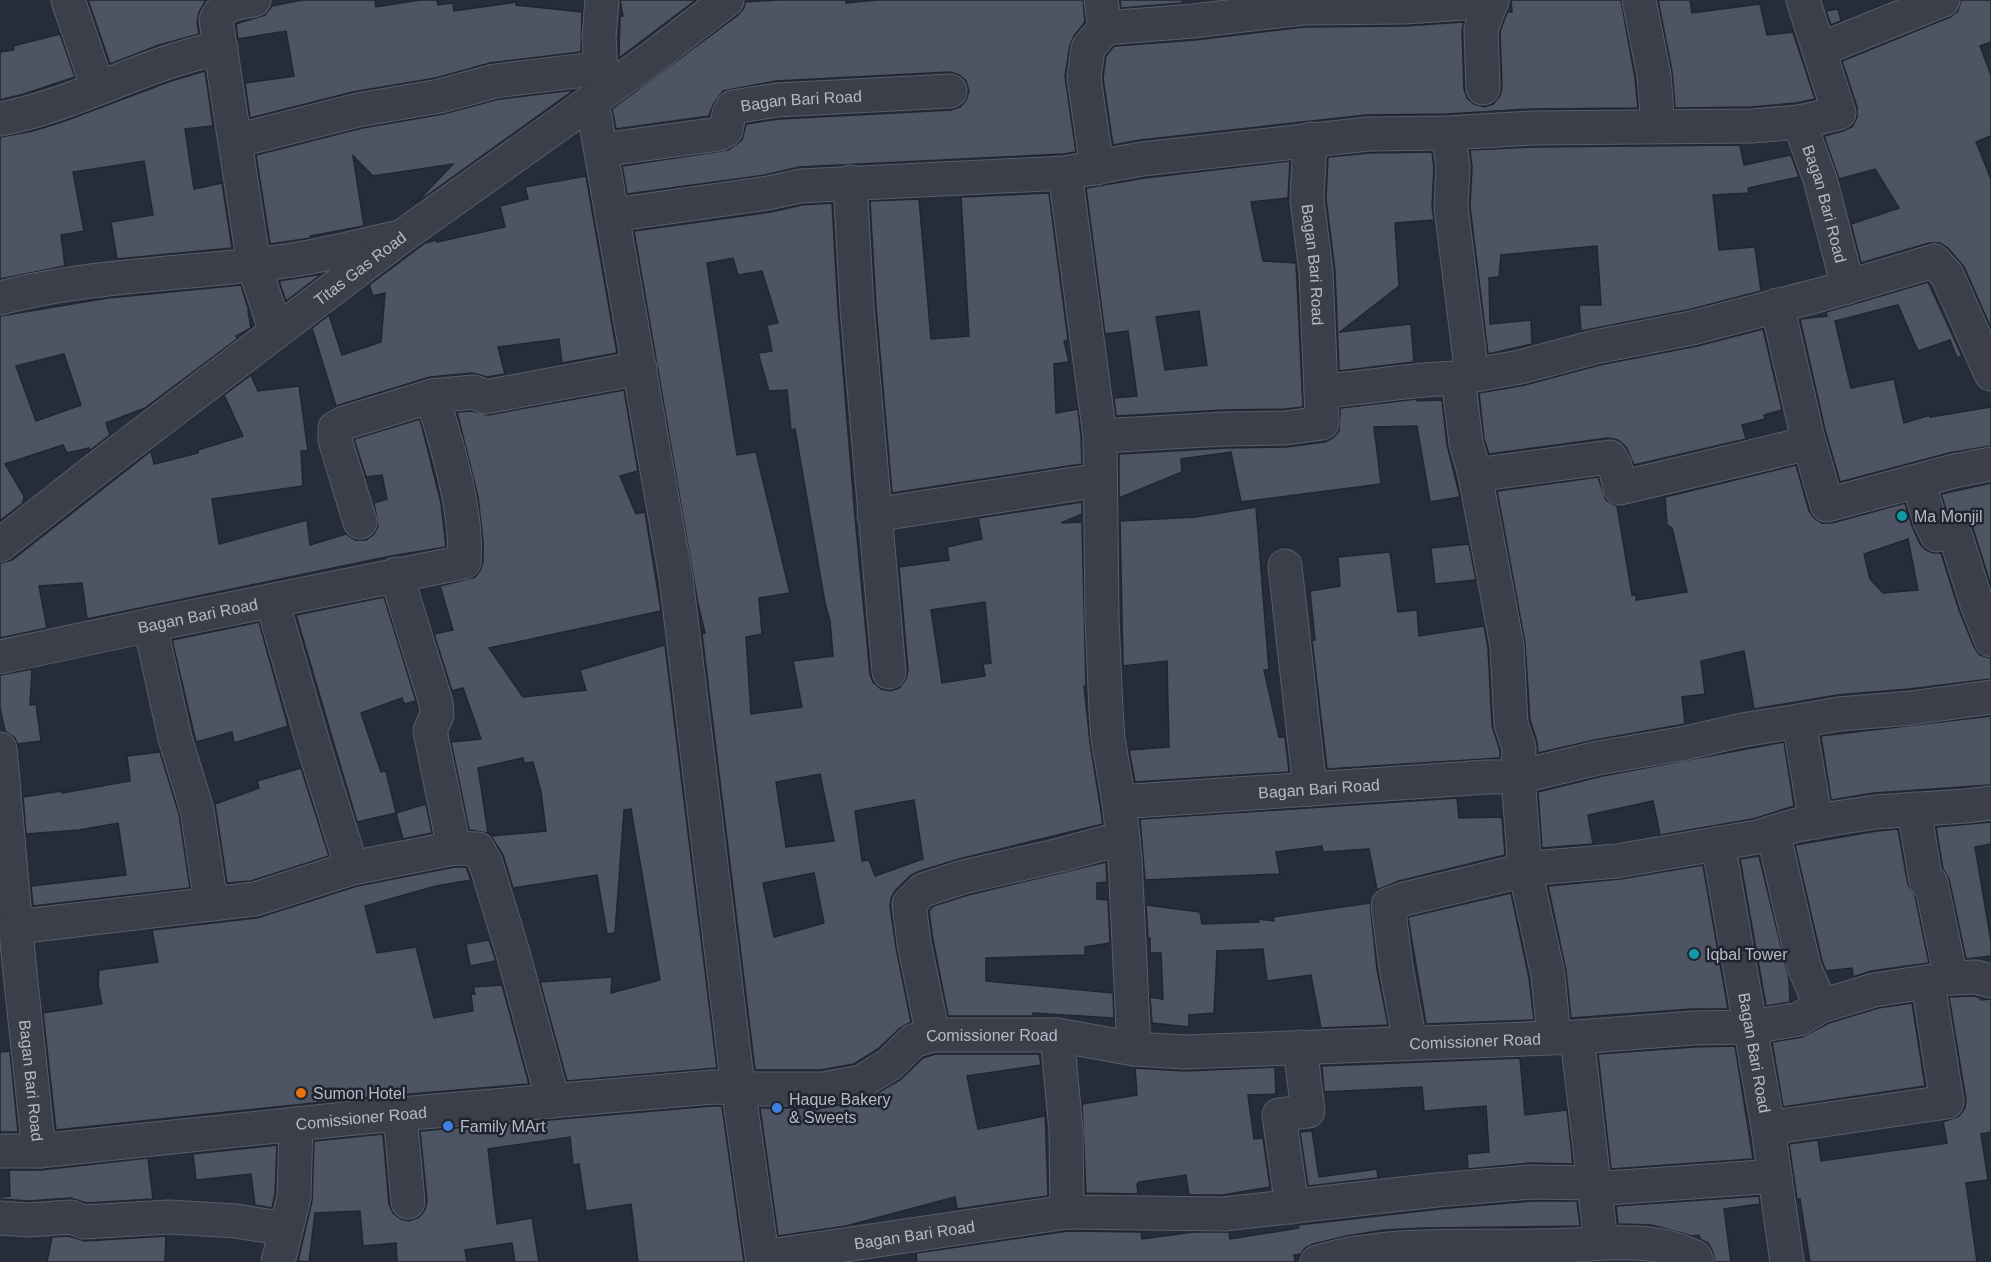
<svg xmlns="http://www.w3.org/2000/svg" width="1991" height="1262" viewBox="0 0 1991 1262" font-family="Helvetica,sans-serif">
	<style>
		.building { fill: #4d5463; stroke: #212631; stroke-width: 1.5; fill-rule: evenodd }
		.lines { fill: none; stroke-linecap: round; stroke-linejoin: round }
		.minor-casing { stroke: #585d68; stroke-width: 35 }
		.tertiary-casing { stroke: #585d68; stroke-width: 35 }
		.minor { stroke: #3a3f4a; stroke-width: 33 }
		.tertiary { stroke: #3a3f4a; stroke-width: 33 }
		.culture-dot { fill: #0f9aa8; stroke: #1f242f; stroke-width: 2 }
		.food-dot { fill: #e8710a; stroke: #1f242f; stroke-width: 2 }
		.shop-dot { fill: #3f7fe0; stroke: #1f242f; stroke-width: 2 }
		.labels { text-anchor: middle; stroke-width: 5; stroke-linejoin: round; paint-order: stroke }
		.street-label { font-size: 16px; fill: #b5bac6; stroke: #1f242f }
		.poi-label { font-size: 16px; fill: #b5bac6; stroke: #1f242f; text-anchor: start }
	</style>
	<rect width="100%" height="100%" fill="#262d3a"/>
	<g class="building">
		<polygon points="88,0 206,0 199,12 197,22 199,34 159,45 110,64"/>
		<polygon points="302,0 375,0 376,7 420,0 437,0 438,5 453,3 454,11 516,2 516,5 582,12 581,52 490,63 436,78 353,92 250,118 245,83 294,76 286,31 238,39 236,24 265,15 272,6"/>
		<polygon points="620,0 696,0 619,58 620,16 623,16"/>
		<polygon points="777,0 846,0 846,3 877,0 1083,0 1085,22 1074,36 1070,45 1065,76 1076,152 1063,154 799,167 765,175 627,194 622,166 728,150 742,140 746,124 779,119 951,110 960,107 966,100 969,91 966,81 959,75 950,72 776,81 723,91 713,105 709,116 616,129 612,109 738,15 744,8 745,2"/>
		<polygon points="1120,0 1183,0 1183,3 1121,8"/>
		<polygon points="1511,0 1621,0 1635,78 1638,108 1532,109 1447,114 1366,115 1140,140 1113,145 1103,78 1106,56 1114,46 1195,40 1304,27 1405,26 1464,22 1462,30 1464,89 1467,98 1474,104 1484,107 1493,104 1500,96 1502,87 1500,32 1507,12 1512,12"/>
		<polygon points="1658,0 1690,0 1692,13 1760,4 1767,35 1793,32 1815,99 1796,103 1751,107 1675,108 1672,71"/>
		<polygon points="1961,0 1991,0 1991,42 1980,46 1991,75 1991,136 1976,142 1991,179 1991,328 1964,267 1948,248 1940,243 1929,243 1861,263 1851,224 1899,208 1875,169 1839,179 1824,136 1843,131 1852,127 1857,117 1857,107 1842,61 1950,17 1958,11"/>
		<polygon points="1838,9 1841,21 1831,25 1826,11"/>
		<polygon points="60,34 75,77 24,94 0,100 0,52 14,50 13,46"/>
		<polygon points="205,71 213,126 185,129 194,189 222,183 232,248 117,259 111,222 153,215 144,161 73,172 84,231 61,235 65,266 0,279 0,137 33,131 62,122 171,81"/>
		<polygon points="574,90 415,204 453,164 373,176 353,156 364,226 310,236 311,238 270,244 256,155 362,128 443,114 499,99"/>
		<polygon points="1740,145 1744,165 1791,155 1799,177 1748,188 1749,193 1713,195 1719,250 1755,247 1761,291 1688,310 1581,331 1579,305 1601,305 1597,246 1501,255 1499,277 1489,278 1490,324 1531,320 1532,344 1488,354 1470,206 1472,167 1470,150 1533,147"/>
		<polygon points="1432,152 1434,167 1432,206 1434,220 1395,223 1399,286 1340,332 1411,324 1414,362 1339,371 1335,271 1326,199 1328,157 1369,153"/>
		<path d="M1290 161 1288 198 1251 202 1263 261 1296 263 1303 407 1285 409 1224 410 1116 416 1114 398 1137 396 1128 331 1105 334 1086 188 1145 178ZM1199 311 1207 365 1165 370 1156 317Z"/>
		<polygon points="586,176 617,353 562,363 559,339 498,347 505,374 487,377 472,373 430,377 336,406 312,328 329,315 342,355 381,342 385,293 373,296 369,285 425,243 437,240 437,242 505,227 500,206 528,199 525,187"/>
		<polygon points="1049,193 1068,340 1064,341 1069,362 1054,364 1056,413 1078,409 1081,437 1082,464 892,493 876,307 870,201 919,199 931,339 969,336 961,197"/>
		<path d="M832 203 838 309 855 517 870 674 873 682 881 689 890 691 899 688 906 679 908 670 899 567 949 560 947 547 982 539 978 518 1082 502V514L1061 523 1082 522 1086 686H1084L1090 742 1103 824 959 859 917 872 910 876 895 891 891 898 890 906 896 947 911 1022 900 1028 878 1049 854 1064 821 1070H755L702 634 705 633 698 604 634 231 771 212 802 205ZM733 258 738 275 762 271 778 323 767 325 772 351 758 353 769 391 787 390 791 430 795 429 825 603 830 621 833 656 793 661 802 707 751 714 746 637 762 634 759 598 790 593 756 452 737 455 707 263ZM985 602 991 663 983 664 985 676 942 683 931 610ZM820 774 834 841 786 847 776 782ZM914 800 923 859 875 876 869 860 862 861 855 811ZM814 873 824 923 774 937 763 883Z"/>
		<polygon points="322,274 286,301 279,281"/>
		<polygon points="1928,282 1962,356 1957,358 1950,340 1918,351 1898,305 1835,321 1851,388 1894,379 1904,423 1930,415 1930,417 1991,407 1991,446 1949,453 1840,482 1825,430 1800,319 1827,316 1826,312"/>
		<path d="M241 285 249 311H248L251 328 236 336 237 339 145 408 106 423 110 435 89 451V448L67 453 63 445 5 464 24 496 23 503 0 521V316L108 298ZM64 354 81 405 36 421 16 366Z"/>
		<polygon points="1763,329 1782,410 1764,415 1765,419 1742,425 1746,439 1634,465 1626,447 1618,440 1608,438 1489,454 1484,439 1479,393 1525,385 1599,365 1697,346"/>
		<polygon points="251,375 258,391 299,386 308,451 301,451 303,486 212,499 219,544 307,520 310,545 346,534 355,540 366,540 374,534 378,526 374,503 387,499 382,475 366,477 354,439 420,419 441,503 446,547 391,556 87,619 82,583 39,586 47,628 0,638 0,563 12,560 151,451 154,464 198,453 198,450 243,436 224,395"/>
		<polygon points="624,390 638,471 620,476 636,514 645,512 661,611 489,648 523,697 586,690 580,670 665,645 717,1068 567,1081 540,982 612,977 611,993 660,980 631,809 624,810 615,933 607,934 597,875 513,888 503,855 491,836 546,831 541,792 533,762 524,763 523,758 478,768 488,833 469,830 451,742 481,739 463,688 452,691 434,634 453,630 440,586 475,577 480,571 483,562 483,541 478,497 457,412 471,411 488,415"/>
		<polygon points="1417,399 1417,401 1442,400 1447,445 1460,497 1430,502 1417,426 1374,427 1381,484 1241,502 1231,452 1181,459 1182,472 1119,498 1119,454 1225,448 1286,447 1325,442 1333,438 1339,431 1340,408"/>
		<path d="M1796 465 1809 511 1814 518 1822 523H1832L1905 503 1912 526 1920 544 1926 550 1933 553H1941L1959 610 1974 647 1980 655 1991 658V679L1909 689 1837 695 1754 709 1744 651 1701 661 1705 694 1682 697 1685 724 1595 740 1538 753 1537 742 1530 720 1525 643 1497 491 1598 477 1606 500 1617 506 1632 595H1636V600L1687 592 1672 528 1667 525 1665 497ZM1908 539 1918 590 1883 593 1870 579 1864 554Z"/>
		<polygon points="1991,483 1991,586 1972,525 1967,517 1959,513 1947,513 1941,494"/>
		<polygon points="1256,507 1269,670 1264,670 1279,737 1285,737 1289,772 1135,782 1129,750 1169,747 1167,661 1123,666 1120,521 1196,517"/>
		<polygon points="1469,544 1476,580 1435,584 1431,548"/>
		<polygon points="1390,552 1398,612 1417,610 1419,636 1484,626 1488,648 1492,725 1500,751 1500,758 1327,769 1312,640 1315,640 1310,591 1340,586 1338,557"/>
		<polygon points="384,597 416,701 404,704 402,698 361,713 381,772 386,771 396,813 357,822 296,615"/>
		<polygon points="259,622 288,726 234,743 232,732 196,742 172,640"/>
		<polygon points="32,669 30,705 36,704 41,741 17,744 15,738 5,731 0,708 0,675"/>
		<polygon points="1991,716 1991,785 1874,793 1831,800 1821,736"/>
		<polygon points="1784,742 1794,806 1753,819 1660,835 1653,801 1588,815 1593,844 1542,848 1538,792 1602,776"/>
		<polygon points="160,752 179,814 190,888 33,906 31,886 126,875 118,823 79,830 26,834 23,797 62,791 62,793 130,781 127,756"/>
		<polygon points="301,768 329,856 251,881 227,883 215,804 259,788 257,781"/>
		<polygon points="1457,798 1459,818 1502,817 1505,855 1399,881 1377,890 1369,849 1323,852 1322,846 1276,852 1280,874 1145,880 1140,819"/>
		<polygon points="426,804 432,833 403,839 396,813"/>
		<polygon points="1991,822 1991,844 1975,847 1991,941 1991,956 1966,959 1949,879 1943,869 1936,827"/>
		<polygon points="1898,829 1908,885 1915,896 1929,963 1871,971 1853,977 1852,968 1826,971 1822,961 1795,845 1877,831"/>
		<polygon points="1759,856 1789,979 1790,1002 1766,1006 1740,859"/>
		<polygon points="1106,862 1107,882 1097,883 1097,899 1108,900 1110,943 1085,947 1085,955 986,958 986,981 1113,993 1114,1018 1033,1013 1033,1016 948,1016 933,940 929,911 933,906 968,895"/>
		<polygon points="1703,865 1728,1009 1692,1009 1571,1018 1566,971 1548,886 1620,879"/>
		<polygon points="455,867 466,867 471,880 436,886 365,906 377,953 416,947 434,1018 473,1011 471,994 475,994 473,987 502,985 529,1084 352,1099 56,1130 43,1013 102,1004 98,984 99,970 158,962 152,930 257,918 357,886"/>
		<polygon points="1511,893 1529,978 1534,1020 1426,1024 1408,917"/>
		<polygon points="1370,903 1377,969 1388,1025 1321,1028 1311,975 1267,981 1263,949 1217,951 1214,1013 1189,1015 1189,1027 1152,1023 1150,997 1163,999 1161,953 1150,953 1150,938 1148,938 1146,905 1200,912 1202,924 1259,922 1258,919 1274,921 1273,917"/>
		<polygon points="489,940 496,961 470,966 466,944"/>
		<polygon points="1974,996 1980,998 1981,1000 1991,999 1991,1132 1981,1134 1988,1180 1966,1183 1977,1262 1810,1262 1800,1199 1797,1199 1789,1144 1818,1140 1821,1161 1947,1143 1943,1122 1959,1116 1965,1108 1966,1100 1949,997"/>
		<polygon points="1912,1003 1925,1086 1783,1107 1772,1042 1802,1037 1829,1023 1878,1008"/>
		<polygon points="1735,1046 1753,1159 1611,1169 1598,1054 1694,1047"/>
		<polygon points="10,1051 18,1132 0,1132 0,1052"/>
		<polygon points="936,1054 1039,1054 1041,1065 967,1076 978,1129 1045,1116 1045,1110 1048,1196 957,1209 955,1197 846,1226 778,1236 760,1108 823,1108 865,1100 900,1080 923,1058"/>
		<polygon points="1520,1058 1525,1115 1567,1110 1573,1164 1530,1163 1468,1169 1467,1154 1489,1152 1486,1106 1424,1111 1422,1087 1324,1092 1322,1066"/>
		<polygon points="1275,1067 1276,1094 1248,1095 1254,1139 1263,1138 1270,1187 1223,1195 1189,1195 1186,1175 1139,1182 1137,1184 1138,1194 1086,1193 1082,1104 1137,1095 1135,1068 1185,1071"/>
		<polygon points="712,1106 722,1106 744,1262 638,1262 631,1204 586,1211 579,1164 573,1165 570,1137 488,1149 497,1224 532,1218 539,1262 515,1262 512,1243 465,1250 467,1262 397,1262 396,1243 363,1246 360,1211 315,1213 309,1262 298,1261 312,1201 314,1141 383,1134 389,1204 393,1213 401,1219 409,1221 419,1217 425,1210 427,1201 420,1131"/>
		<polygon points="1312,1131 1319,1177 1377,1169 1378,1178 1308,1186 1300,1132"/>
		<polygon points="277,1145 275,1194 272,1208 255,1205 251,1174 196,1180 193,1154"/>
		<polygon points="148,1158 153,1199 87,1203 70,1198 29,1201 0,1199 0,1197 10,1196 9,1170 41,1170"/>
		<polygon points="1759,1196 1760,1204 1724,1209 1731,1262 1715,1262 1712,1250 1708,1243 1700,1239 1699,1235 1692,1236 1652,1225 1618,1224 1616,1206"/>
		<polygon points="1532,1201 1577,1201 1580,1226 1422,1228 1384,1230 1347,1236 1313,1244 1305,1248 1301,1254 1294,1255 1295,1262 917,1262 916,1253 1068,1231 1141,1232 1142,1239 1194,1232 1229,1232 1230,1239 1299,1228 1298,1225 1439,1209"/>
		<polygon points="68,1236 85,1241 166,1236 165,1262 47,1262 52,1237"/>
	</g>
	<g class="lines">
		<g class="minor-casing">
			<g id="minor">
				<polyline points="68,0 98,88"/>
				<path d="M254 0C237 3 223 3 216 20L254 265 276 332"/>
				<polyline points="602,0 599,37 602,91"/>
				<polyline points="1639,0 1654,75 1658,126"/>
				<polyline points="1105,28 1193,21 1303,8 1405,7 1492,1"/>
				<polyline points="1819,50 1943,0"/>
				<polyline points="1483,88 1481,29 1492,0"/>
				<polyline points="592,101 676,578 738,1087 763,1262"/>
				<path d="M0 119C77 105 145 62 221 48"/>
				<path id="s1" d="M1799 122 1820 179 1848 287"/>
				<polyline points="1448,133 1453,166 1451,207 1472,375"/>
				<path id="s2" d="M1310 139 1307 200 1316 272 1321 391"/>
				<polyline points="235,141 358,110 440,96 495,81 602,68"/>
				<path id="s3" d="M601 150 719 134 726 130 729 114 733 107 777 100 950 91"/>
				<polyline points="1097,168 1084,78 1088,48 1105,28 1101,0"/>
				<polyline points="1065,173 1100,436"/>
				<polyline points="850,182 857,308 889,672"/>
				<polyline points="613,215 768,193 800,186 1065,173 1142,159 1368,134 1448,133 1532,128 1752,126 1799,122 1839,113 1803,0"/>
				<path d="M0 298C93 274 190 274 285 261 324 256 362 245 401 237"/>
				<polyline points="1777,305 1807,435 1827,505 1954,471 1991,464"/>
				<polyline points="1458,378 1520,367 1595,347 1692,328 1823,294 1934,261 1947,275 1991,374"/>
				<polyline points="1918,481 1930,521 1937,535 1954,531 1977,604 1991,640"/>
				<polyline points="874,515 1100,480"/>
				<polyline points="360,522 335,440 335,428 344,423 432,396 474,392 485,397 640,368"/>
				<polyline points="1285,566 1310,789"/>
				<polyline points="396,574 436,703 437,715 430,731 454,848"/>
				<polyline points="272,601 315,750 352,868"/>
				<polyline points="150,625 175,738 197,810 211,903"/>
				<path id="s4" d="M0 657 150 625 464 562C468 511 447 445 432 396"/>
				<path id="s5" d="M0 749 19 963 39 1151"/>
				<path d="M1119 802 1108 739 1106 710 1102 619 1100 436 1224 429 1286 428 1322 423 1321 391C1366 388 1412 379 1458 378L1466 443 1475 475"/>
				<polyline points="1914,809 1926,882 1931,883 1951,978"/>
				<polyline points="1816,822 1799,721 1839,714 1911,708 1991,697"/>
				<polyline points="1773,832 1804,967 1821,1006"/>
				<path id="s6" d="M1718 843 1768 1128 1787 1262"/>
				<polyline points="16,927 255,899 352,868 454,848 478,849 486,864 513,953 553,1101"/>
				<polyline points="933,1035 914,943 909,904 923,890 963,877 1060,855 1123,838"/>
				<polyline points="1554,1037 1548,975 1525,870 1518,777 1519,748 1511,724 1507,646 1475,475 1610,457 1615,466 1620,488 1809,443"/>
				<polyline points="1410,1043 1396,967 1388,905 1404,899 1533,868 1617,861 1757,837 1797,825 1836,818 1875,812 1966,806 1991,803"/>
				<path id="s7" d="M1134 1049 1125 858 1119 802 1487 777H1518L1598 758 1686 743 1742 730 1799 721"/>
				<polyline points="400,1114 408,1202"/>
				<polyline points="1768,1128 1947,1102 1928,983"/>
				<polyline points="1594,1189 1775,1176"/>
				<polyline points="1292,1207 1279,1115 1308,1111 1300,1047"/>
				<polyline points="1067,1212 1224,1214 1437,1190 1531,1182 1594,1183"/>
				<polyline points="0,1218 29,1220 71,1217 84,1222 169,1217 236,1221 286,1229"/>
				<path d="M1601 1243C1638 1242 1661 1242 1695 1257L1697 1262"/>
				<path id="s8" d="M763 1257 1067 1212 1066 1130 1057 1035"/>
				<polyline points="278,1262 294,1197 296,1124"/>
				<path d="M1317 1262C1408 1235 1508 1253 1601 1243L1577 1037"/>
			</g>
		</g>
		<g class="tertiary-casing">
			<g id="tertiary">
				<path id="s9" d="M0 545 108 460 401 237 649 60 727 0"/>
				<path id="s10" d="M0 1151H39L354 1118 712 1087 761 1089H823L861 1082 890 1064 913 1041 933 1035H1057L1134 1049 1184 1052 1577 1037 1693 1028 1751 1027 1799 1019 1821 1006 1874 990 1951 978 1976 977 1991 981"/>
			</g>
		</g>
		<use href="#minor" class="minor"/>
		<use href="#tertiary" class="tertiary"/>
	</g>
	<g class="culture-dot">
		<circle cx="1902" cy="516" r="6"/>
		<circle cx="1694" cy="954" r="6"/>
	</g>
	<circle class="food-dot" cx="301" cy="1093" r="6"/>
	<g class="shop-dot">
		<circle cx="777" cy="1108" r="6"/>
		<circle cx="448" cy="1126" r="6"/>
	</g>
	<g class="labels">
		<g class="street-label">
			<text dy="6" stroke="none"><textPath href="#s3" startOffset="220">Bagan Bari Road</textPath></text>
			<text dy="6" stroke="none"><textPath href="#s1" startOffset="86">Bagan Bari Road</textPath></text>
			<text dy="6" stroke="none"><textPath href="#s2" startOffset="126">Bagan Bari Road</textPath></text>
			<text dy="6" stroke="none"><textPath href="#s9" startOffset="454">Titas Gas Road</textPath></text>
			<text dy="6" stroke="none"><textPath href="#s4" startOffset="202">Bagan Bari Road</textPath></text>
			<text dy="6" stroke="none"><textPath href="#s7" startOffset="448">Bagan Bari Road</textPath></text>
			<text dy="6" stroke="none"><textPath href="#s10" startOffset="1011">Comissioner Road</textPath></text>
			<text dy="6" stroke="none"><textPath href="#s10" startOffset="1496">Comissioner Road</textPath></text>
			<text dy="6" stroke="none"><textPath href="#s6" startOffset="213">Bagan Bari Road</textPath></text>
			<text dy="6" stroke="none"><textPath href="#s5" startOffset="333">Bagan Bari Road</textPath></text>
			<text dy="6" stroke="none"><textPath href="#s10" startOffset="363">Comissioner Road</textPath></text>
			<text dy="6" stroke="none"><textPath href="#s8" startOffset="153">Bagan Bari Road</textPath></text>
		</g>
		<g class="poi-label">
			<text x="1914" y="522">Ma Monjil</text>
			<text x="1706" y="960">Iqbal Tower</text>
			<text x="313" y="1099">Sumon Hotel</text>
			<text x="789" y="1105">Haque Bakery<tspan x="789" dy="18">&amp; Sweets</tspan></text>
			<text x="460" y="1132">Family MArt</text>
		</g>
	</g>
</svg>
